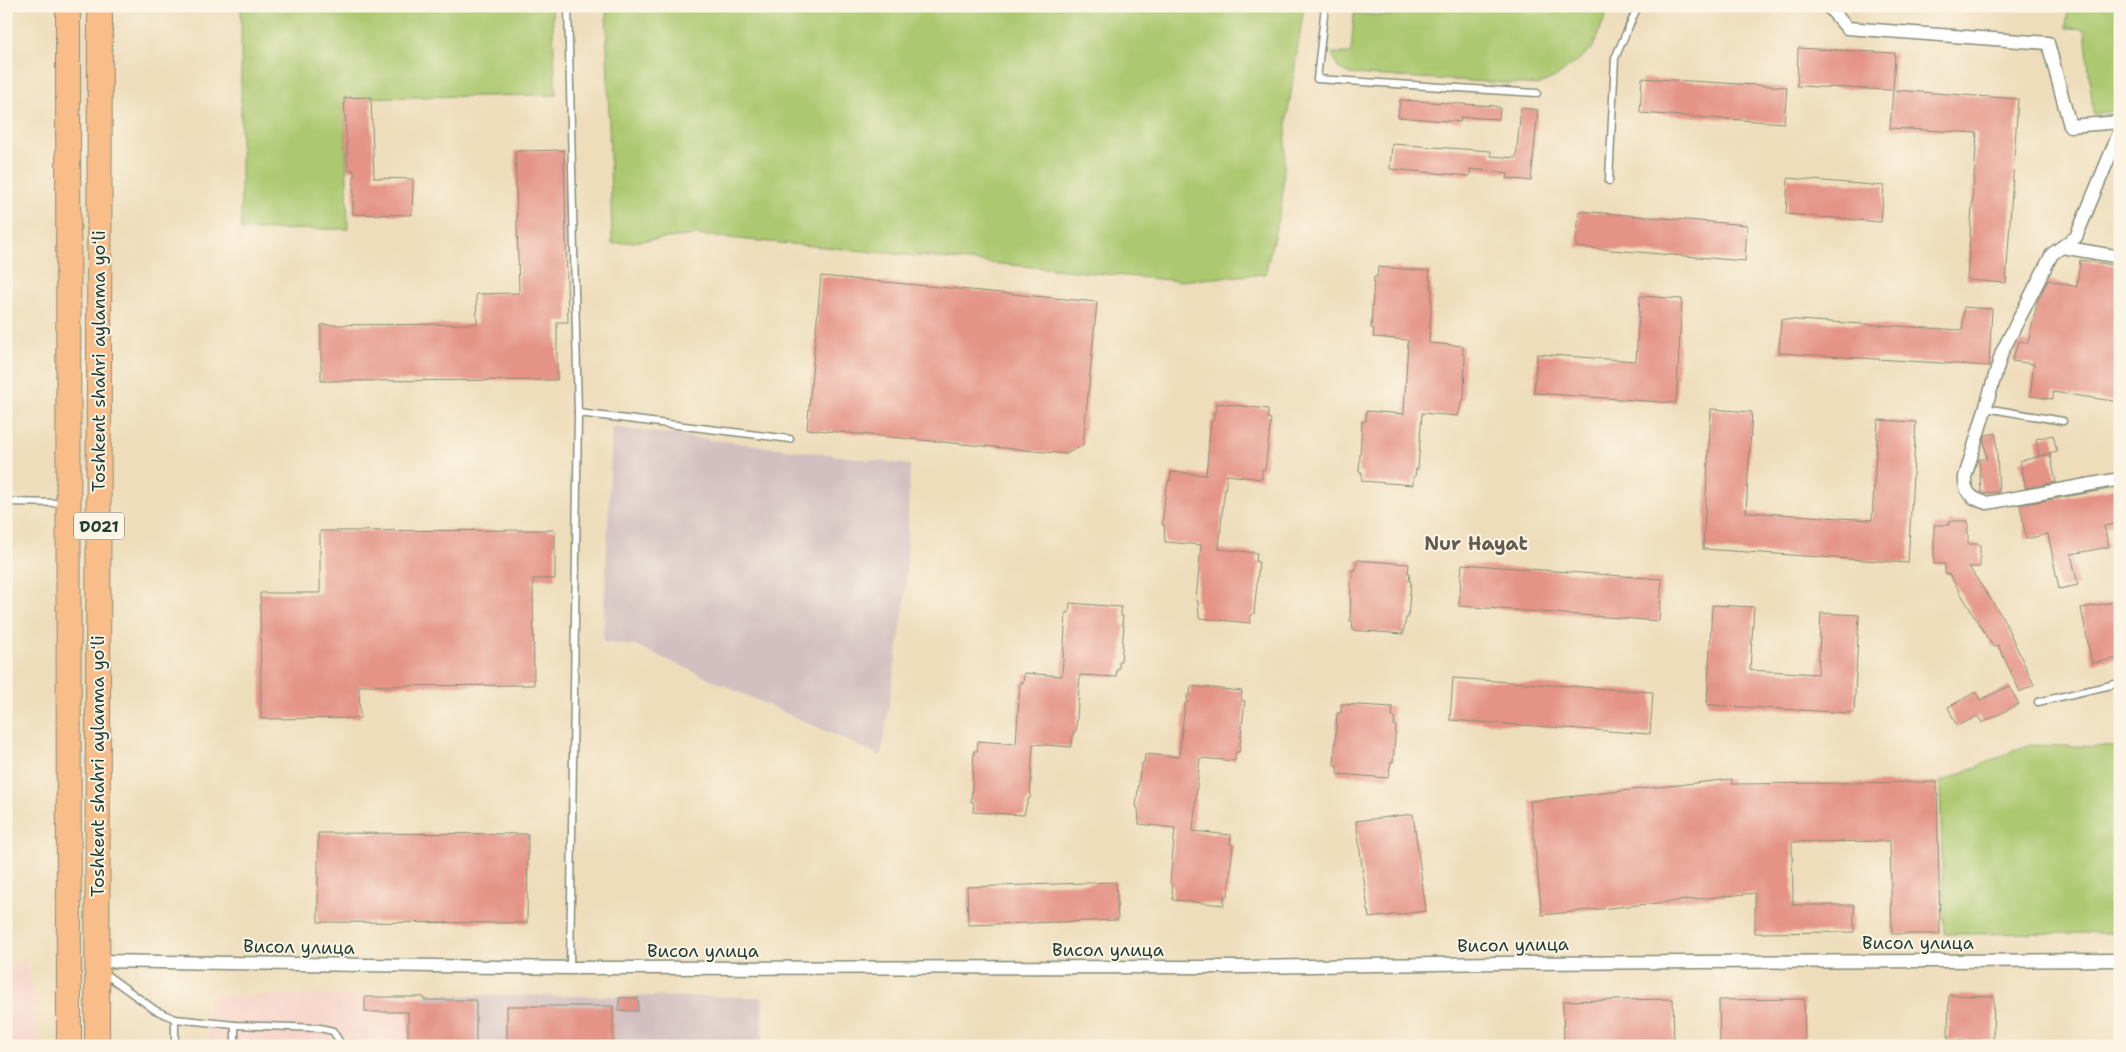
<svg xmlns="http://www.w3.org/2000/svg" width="2126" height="1052" viewBox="0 0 2126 1052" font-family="'Shantell Sans',sans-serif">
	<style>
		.built { fill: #f7d1c8 }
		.industrial { fill: #d2bfc0 }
		.green { fill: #acc86f; stroke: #668252 }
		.building { fill: #e49386 }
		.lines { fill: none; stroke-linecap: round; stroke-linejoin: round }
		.lane-casing { stroke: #868d78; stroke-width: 9 }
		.street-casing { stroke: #868d78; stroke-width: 15 }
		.highway-casing { stroke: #868d78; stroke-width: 26 }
		.lane { stroke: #fff; stroke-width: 6 }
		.street { stroke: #fff; stroke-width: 12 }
		.highway { stroke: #f8bd89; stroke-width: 24 }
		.labels { text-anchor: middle; stroke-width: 4; stroke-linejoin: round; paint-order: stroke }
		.shield { fill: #fcf5e5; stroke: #617469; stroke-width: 1 }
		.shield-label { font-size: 16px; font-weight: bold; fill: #1f3d34 }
		.street-label { font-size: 18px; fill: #1f3d34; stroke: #fcf5e5 }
		.neighbourhood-label { font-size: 19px; font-weight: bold; fill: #645b51; stroke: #fcf5e5 }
	</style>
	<rect width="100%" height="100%" fill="#fcf5e5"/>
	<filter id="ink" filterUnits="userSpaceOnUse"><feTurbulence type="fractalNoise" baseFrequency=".02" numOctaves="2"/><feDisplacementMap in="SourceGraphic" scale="10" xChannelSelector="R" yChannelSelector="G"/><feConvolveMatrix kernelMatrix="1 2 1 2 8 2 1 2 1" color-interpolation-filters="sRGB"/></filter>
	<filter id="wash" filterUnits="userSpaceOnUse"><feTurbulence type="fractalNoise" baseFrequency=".0096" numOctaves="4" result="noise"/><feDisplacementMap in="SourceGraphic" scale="20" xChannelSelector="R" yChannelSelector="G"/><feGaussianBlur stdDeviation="1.12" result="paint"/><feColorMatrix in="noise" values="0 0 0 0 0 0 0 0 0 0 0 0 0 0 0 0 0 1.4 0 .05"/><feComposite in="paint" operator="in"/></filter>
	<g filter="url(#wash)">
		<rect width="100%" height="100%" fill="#edb"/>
		<g class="built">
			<polygon points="24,957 37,1001 36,1046 6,1046 6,969"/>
			<polygon points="424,995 424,1046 208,1046 209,996"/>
		</g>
		<g class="industrial">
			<polygon points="612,427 910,465 905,601 881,756 637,646 603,642"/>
			<polygon points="424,995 762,997 762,1046 424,1046"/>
		</g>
		<g class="green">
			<polygon points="241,6 552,6 556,95 345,98 348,229 241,230"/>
			<polygon points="606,6 1304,6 1287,119 1282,203 1265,274 1179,281 696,235 612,244"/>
			<polygon points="1392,6 1610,6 1592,49 1559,75 1538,85 1350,74 1338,68 1332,53 1351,53 1354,14 1391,16"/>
			<polygon points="2068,6 2120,6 2120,110 2093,114 2085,29 2066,28"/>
			<polygon points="2027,745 2120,747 2120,933 1944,934 1940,782"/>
		</g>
		<g id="blocks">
			<g class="building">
				<polygon points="1798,48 1895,53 1893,90 1797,86"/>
				<polygon points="1642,78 1787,87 1784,123 1640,113"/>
				<polygon points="1893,90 2018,99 2006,283 1967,280 1977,133 1890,128"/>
				<polygon points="371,97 374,178 413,179 412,215 353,214 354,170 348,170 344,98"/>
				<polygon points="1400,100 1495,106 1500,108 1499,119 1461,117 1460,122 1398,117"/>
				<polygon points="1521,108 1538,110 1531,181 1507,178 1508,173 1470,169 1470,176 1390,169 1392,144 1491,151 1491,156 1516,158"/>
				<polygon points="564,150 568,322 557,322 557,380 321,381 321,325 477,324 476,294 519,293 515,151"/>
				<polygon points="1788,178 1884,186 1881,222 1786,214"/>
				<polygon points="1579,211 1747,225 1745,261 1576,247"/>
				<polygon points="2080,260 2120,266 2120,402 2053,392 2053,399 2030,396 2034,364 2012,361 2019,341 2028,343 2038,300 2048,280 2077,287"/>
				<polygon points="1378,267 1430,271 1429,280 1431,280 1431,289 1432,289 1429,343 1463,346 1463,355 1465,355 1464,400 1462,400 1458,416 1422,413 1418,469 1416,469 1415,477 1413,477 1413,485 1362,481 1362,472 1359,472 1362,421 1366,421 1366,411 1404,414 1408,340 1373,337 1374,329 1371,328 1374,277 1377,277"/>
				<polygon points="821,276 1097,302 1083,445 1066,454 807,429"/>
				<polygon points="1640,296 1682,299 1676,403 1534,393 1537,354 1636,361"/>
				<polygon points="1964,307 1992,309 1989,366 1779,353 1781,319 1962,330"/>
				<polygon points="1217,403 1268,409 1268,418 1271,419 1265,470 1262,469 1262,479 1227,475 1223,503 1219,549 1257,553 1256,562 1259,562 1254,614 1251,614 1250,623 1199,618 1198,601 1196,601 1201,545 1165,542 1164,525 1162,525 1166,489 1167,489 1168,481 1170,481 1171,472 1206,475 1211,421 1213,421 1214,413 1216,413"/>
				<polygon points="1711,409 1752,412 1746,512 1872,520 1878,420 1916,422 1908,563 1703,549"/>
				<polygon points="1996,433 1999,492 1983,493 1981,492 1979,459 1987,459 1984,441 1986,435"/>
				<polygon points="2053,435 2057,452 2039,456 2036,439"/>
				<polygon points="2050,454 2056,482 2026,488 2020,461"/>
				<polygon points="2120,487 2120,523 2104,526 2109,547 2071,554 2078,585 2059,589 2048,534 2026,539 2020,505"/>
				<polygon points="1949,521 1968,521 1968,544 1980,544 1980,567 1969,567 2003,618 2034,685 2020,692 1998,645 1993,647 1949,574 1945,574 1945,564 1934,564 1934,525 1949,525"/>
				<polygon points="555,530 555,579 533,579 534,685 359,686 360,718 261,719 260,593 320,593 320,531"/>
				<polygon points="1357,560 1409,564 1408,573 1410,573 1409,581 1411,581 1408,618 1406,618 1403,634 1352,630 1353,621 1350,621 1351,586 1353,569 1356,570"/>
				<polygon points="1462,564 1662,579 1659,621 1459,606"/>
				<polygon points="2120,601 2120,658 2092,663 2081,608"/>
				<polygon points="1070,603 1121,607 1121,616 1123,616 1122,625 1124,625 1121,661 1119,661 1119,669 1117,669 1116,677 1080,675 1076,731 1074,731 1071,747 1033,744 1030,799 1028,799 1024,815 973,812 974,802 971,802 974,751 977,751 978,741 1016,744 1020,682 1023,683 1024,673 1062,676 1066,612 1069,613"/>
				<polygon points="1712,605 1754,607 1750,670 1818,674 1821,613 1859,615 1854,713 1707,705"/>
				<polygon points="1453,678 1653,692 1650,734 1450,720"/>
				<polygon points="1191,686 1242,691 1241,700 1245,701 1239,752 1236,752 1235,761 1200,758 1197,786 1193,831 1231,835 1230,844 1233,845 1228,896 1224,896 1224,905 1173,900 1172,884 1170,883 1175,828 1139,824 1138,808 1136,807 1140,771 1141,771 1142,763 1144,763 1145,754 1179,757 1185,703 1187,703 1187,695 1190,695"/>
				<polygon points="2009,686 2019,704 1982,723 1978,716 1957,726 1948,707 1976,692 1980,700"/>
				<polygon points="1341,704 1393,707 1392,717 1395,717 1394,725 1396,725 1393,762 1391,762 1388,778 1337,774 1337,765 1334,765 1336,730 1337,713 1341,713"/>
				<polygon points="1732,779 1732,784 1937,782 1940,934 1892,934 1890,841 1792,842 1793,905 1854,905 1854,932 1755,933 1755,893 1542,915 1530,801"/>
				<polygon points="1413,814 1426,911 1369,918 1356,821"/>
				<polygon points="318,833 528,834 527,923 318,922"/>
				<polygon points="1116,882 1118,920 968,925 967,887"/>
				<polygon points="1949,995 1994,996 1993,1041 1948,1040"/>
				<polygon points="365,997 424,997 424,1000 476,1000 476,1046 408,1046 408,1012 365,1012"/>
				<rect x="619" y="998" width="19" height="13"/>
				<polygon points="1673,999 1674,1046 1564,1046 1563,1001"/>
				<polygon points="1804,999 1805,1046 1720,1046 1719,1000"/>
				<rect x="507" y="1006" width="106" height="39"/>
			</g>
		</g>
	</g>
	<g filter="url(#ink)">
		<use href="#blocks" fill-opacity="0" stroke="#868d78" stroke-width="1"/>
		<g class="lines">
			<g class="lane-casing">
				<g id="lane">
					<polyline points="568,6 578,413 570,968"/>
					<polyline points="1325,6 1317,79 1537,93"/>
					<polyline points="1609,181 1615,58 1638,6"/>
					<polyline points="1985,408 2063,421"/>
					<polyline points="578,413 790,439"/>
					<polyline points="6,502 65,503"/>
					<polyline points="2038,702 2120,683"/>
					<polyline points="104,973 155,1010 175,1019 235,1025 320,1028 333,1031 342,1046"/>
					<polyline points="175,1019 175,1046"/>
					<polyline points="235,1025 235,1046"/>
				</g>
			</g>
			<g class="street-casing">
				<g id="street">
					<polyline points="1828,6 1847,28 2048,43 2070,126 2120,122"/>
					<path d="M2120 131 2076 237 2052 254 2002 352 1965 477C1964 493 1972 499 1987 503L2120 479"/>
					<polyline points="2062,247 2120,257"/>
					<polyline points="97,961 570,968 1244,967 1497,963 2120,960"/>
				</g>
			</g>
			<g class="highway-casing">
				<g id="highway">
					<polyline points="68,6 69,1046"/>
					<polyline points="97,1046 100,6"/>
				</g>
			</g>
			<use href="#lane" class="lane"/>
			<use href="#street" class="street"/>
			<use href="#highway" class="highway"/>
		</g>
	</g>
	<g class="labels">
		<rect class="shield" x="74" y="512.5" width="50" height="27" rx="4"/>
		<g class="shield-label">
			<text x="99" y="532">D021</text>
		</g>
		<g class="street-label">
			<text transform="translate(99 361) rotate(-90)" y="6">Toshkent shahri aylanma yoʻli</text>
			<text transform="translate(98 766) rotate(-90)" y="6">Toshkent shahri aylanma yoʻli</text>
			<text x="1918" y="949">Висол улица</text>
			<text transform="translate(1513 945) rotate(-1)" y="6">Висол улица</text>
			<text transform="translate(299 947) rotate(1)" y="6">Висол улица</text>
			<text x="1108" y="956">Висол улица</text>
			<text x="703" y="957">Висол улица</text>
		</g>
		<g class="neighbourhood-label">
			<text x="1476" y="550">Nur Hayat</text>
		</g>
	</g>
	<rect width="2126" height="1052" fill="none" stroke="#fcf5e5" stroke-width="25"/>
</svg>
